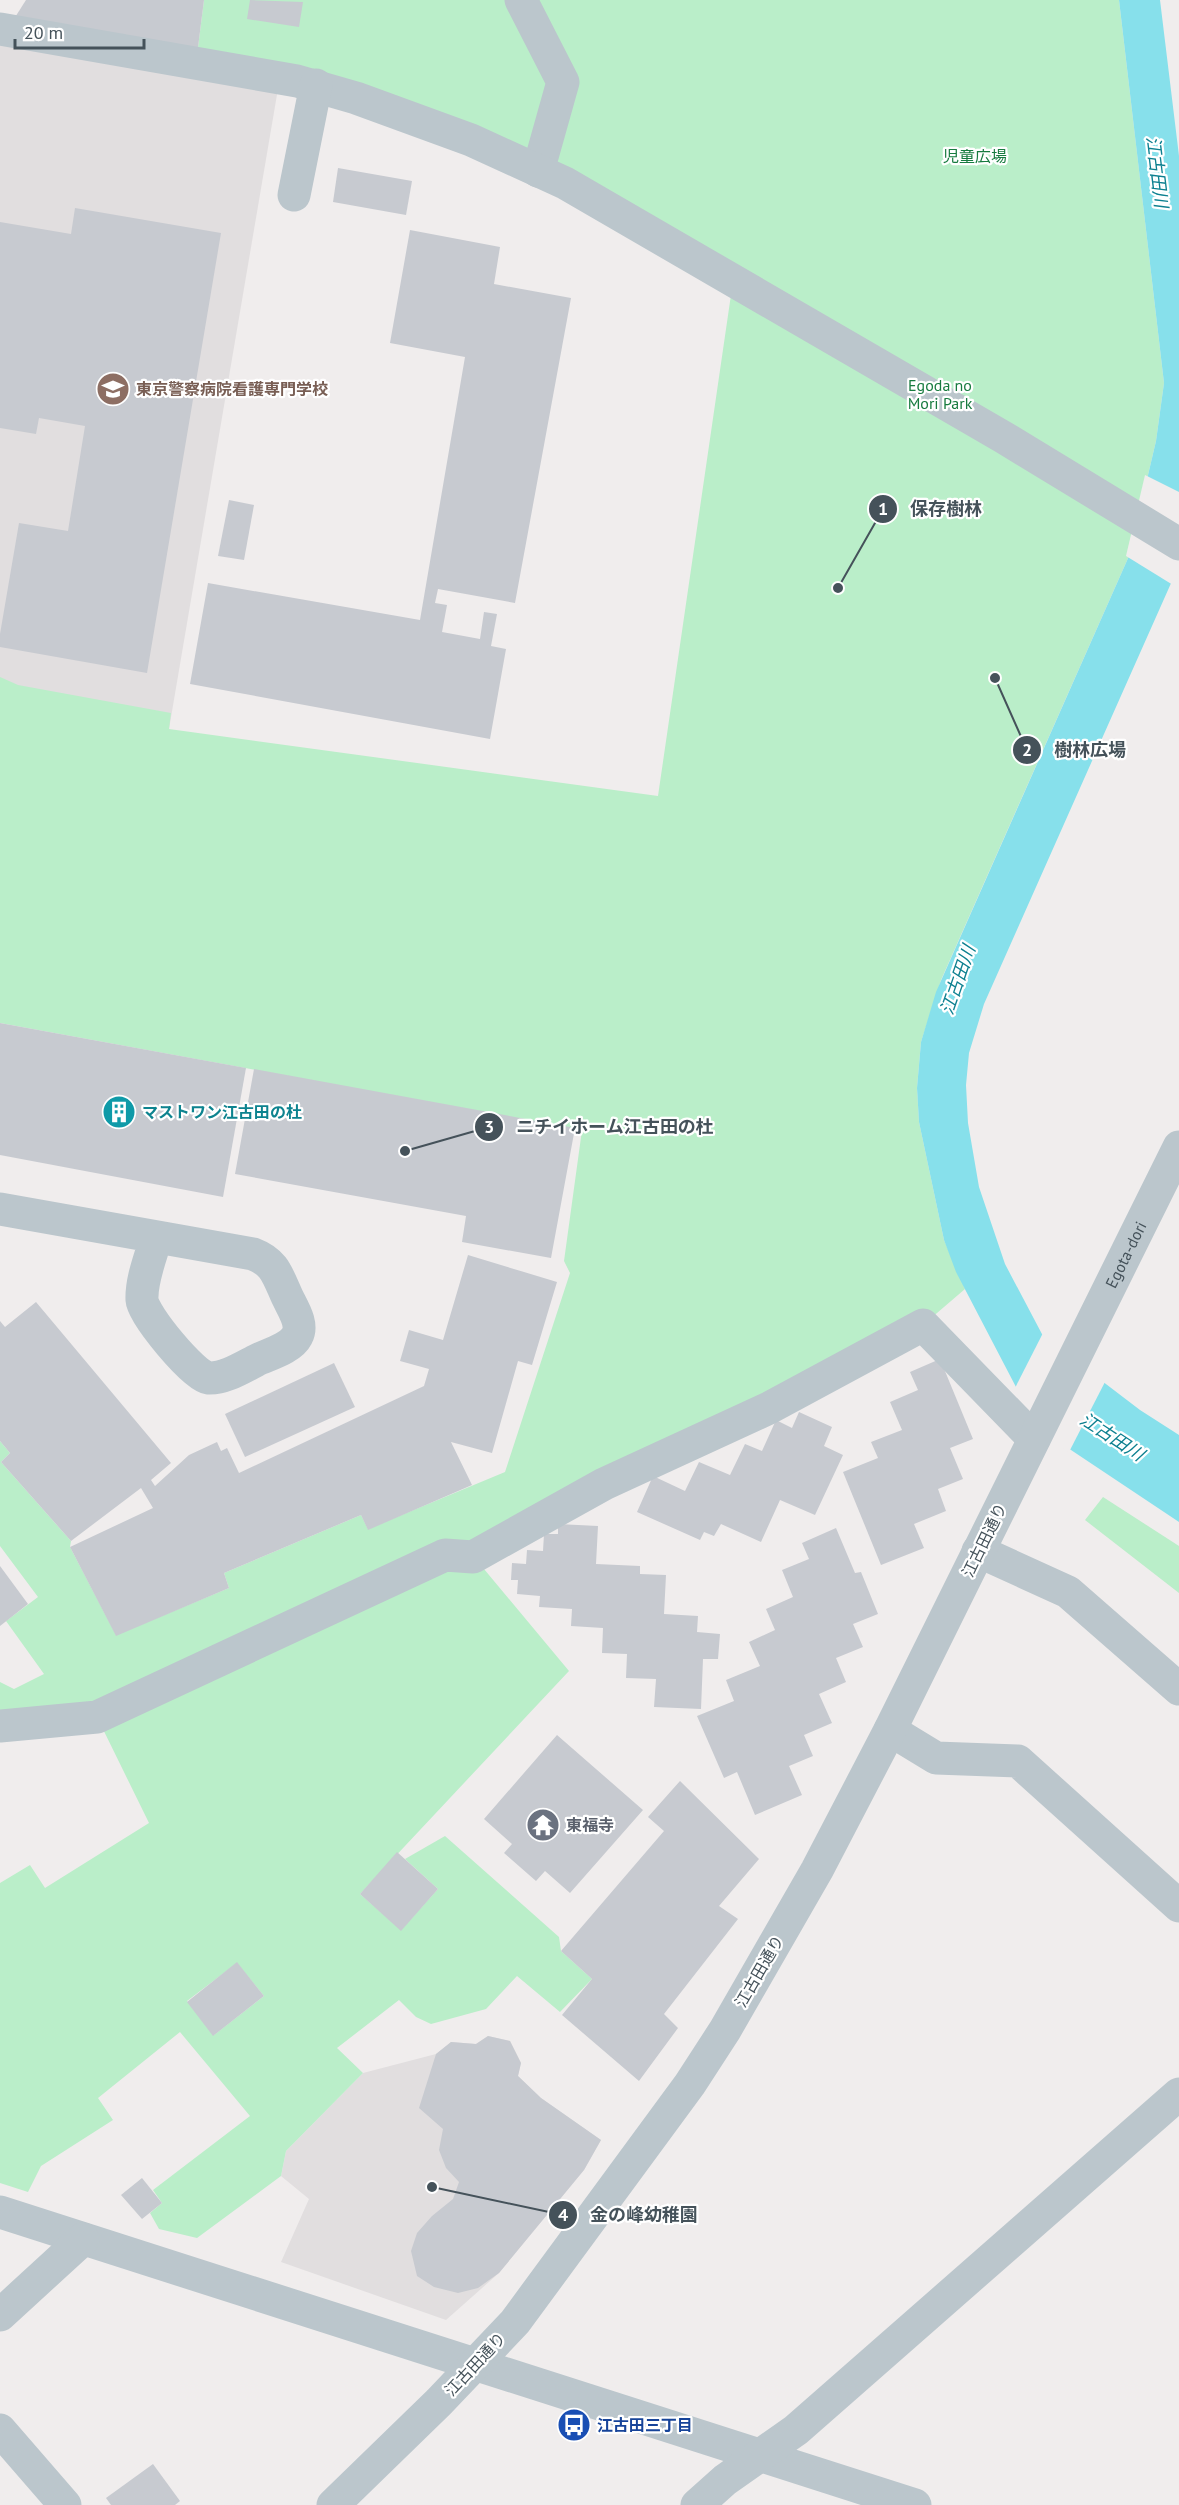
<svg xmlns="http://www.w3.org/2000/svg" width="1179" height="2505" viewBox="0 0 1179 2505" font-family="'PT Sans','Noto Sans JP',sans-serif">
	<style>
		.education { fill: #e1dedf }
		.green { fill: #baeec9; fill-rule: evenodd }
		.water { fill: #87e0eb }
		.pier { fill: #f0eded }
		.building { fill: #c7cad0 }
		.lines { fill: none; stroke-linecap: round; stroke-linejoin: round }
		.minor { stroke: #bbc6cc; stroke-width: 33 }
		.labels { text-anchor: middle; stroke-width: 4.5; stroke-linejoin: round; paint-order: stroke }
		.park-label { font-size: 16px; fill: #177b3f; stroke: #fff }
		.education-label { font-size: 16px; font-weight: bold; fill: #785e54; stroke: #fff; text-anchor: start }
		.culture-label { font-size: 16px; font-weight: bold; fill: #0d838f; stroke: #fff; text-anchor: start }
		.street-label { font-size: 16px; fill: #45525a; stroke: #fff }
		.worship-label { font-size: 16px; font-weight: bold; fill: #5b616d; stroke: #fff; text-anchor: start }
		.transit-label { font-size: 16px; font-weight: bold; fill: #164399; stroke: #fff; text-anchor: start }
		.water-label { font-size: 18px; font-style: italic; fill: #0d8090; stroke: #fff }
		.leader { fill: none; stroke: #45525a; stroke-width: 2 }
		.callout-dot { fill: #45525a; stroke: #fff; stroke-width: 2 }
		.mark-label { font-size: 18px; text-anchor: middle; font-weight: bold; fill: #fff }
		.callout-label { font-size: 18px; text-anchor: middle; font-weight: bold; fill: #45525a; stroke: #fff; stroke-width: 4.5; stroke-linejoin: round; paint-order: stroke }
	</style>
	<rect width="100%" height="100%" fill="#f0eded"/>
	<g class="education">
		<polygon points="0,29 280,77 169,729 0,700"/>
		<polygon points="488,2036 510,2041 521,2063 518,2076 541,2098 601,2140 584,2170 499,2273 446,2320 281,2262 309,2199 281,2176 286,2151 363,2073 436,2054 451,2042 476,2044"/>
	</g>
	<g class="green">
		<path d="M204 0H1119L1164 383 1156 441 1129 556 941 980 921 1042 917 1088 919 1122 944 1240 965 1289 923 1325 474 1557 569 1671 360 1894 401 1930 438 1889 405 1859 445 1836 559 1937 561 1951 592 1979 560 2012 517 1976 486 2009 431 2024 416 2017 399 2000 337 2048 363 2073 286 2151 281 2176 197 2238 159 2229 150 2213 162 2203 153 2190 250 2116 180 2032 98 2098 113 2120 41 2166 28 2192 0 2183V1883L30 1865 45 1888 149 1823 97 1717 0 1726V1682L14 1689 44 1674 6 1621 38 1597 0 1546V1441L10 1453 1 1462 71 1541 70 1547 116 1635 229 1588 224 1573 361 1515 368 1529 505 1472 570 1273 564 1261 582 1130 0 1023V677L18 685 171 713 169 729 658 796 733 281 471 140 196 63ZM237 1963 264 1996 214 2035 187 2001Z"/>
		<polygon points="1103,1497 1179,1546 1179,1593 1085,1520"/>
	</g>
	<polygon class="water" points="1119,0 1160,0 1179,156 1179,554 1172,581 984,1004 969,1053 966,1085 968,1123 979,1187 1005,1264 1043,1336 1140,1410 1179,1435 1179,1522 1065,1446 1016,1387 956,1272 944,1240 919,1122 917,1088 921,1042 936,992 1129,556 1156,441 1164,383"/>
	<g class="pier">
		<polygon points="1145,475 1179,492 1179,565 1173,585 1126,556"/>
		<polygon points="1044,1331 1106,1380 1069,1452 1062,1448 1014,1390"/>
	</g>
	<g class="building">
		<polygon points="26,0 204,0 196,63 7,30"/>
		<polygon points="250,0 303,2 299,27 247,19"/>
		<polygon points="338,168 412,181 406,215 333,202"/>
		<polygon points="75,208 221,233 147,673 0,647 0,634 19,523 68,531 85,426 39,418 36,434 0,428 0,222 71,234"/>
		<polygon points="410,230 500,247 494,284 571,298 515,603 438,589 435,603 447,605 442,632 480,639 484,612 497,614 491,646 506,649 490,739 190,684 208,583 420,620 465,357 390,343"/>
		<polygon points="229,500 254,505 244,560 218,556"/>
		<polygon points="0,1023 246,1068 223,1197 0,1155"/>
		<polygon points="254,1069 575,1128 551,1258 462,1242 466,1216 235,1174"/>
		<polygon points="468,1255 557,1282 532,1365 518,1361 492,1453 451,1442 472,1485 368,1530 361,1515 224,1573 229,1588 116,1636 70,1547 153,1508 141,1488 71,1541 1,1462 10,1453 0,1441 0,1321 5,1327 36,1302 171,1463 151,1480 155,1486 189,1455 217,1442 221,1451 227,1448 239,1473 424,1386 429,1369 400,1361 409,1330 443,1340"/>
		<polygon points="940,1359 973,1439 950,1448 963,1479 938,1489 946,1511 914,1524 924,1548 881,1565 843,1472 878,1458 871,1442 902,1430 890,1402 918,1390 910,1372"/>
		<polygon points="334,1363 355,1407 245,1457 225,1414"/>
		<polygon points="799,1412 832,1427 824,1446 843,1455 815,1515 780,1500 761,1542 721,1524 714,1536 704,1532 700,1540 637,1512 653,1476 685,1491 699,1462 730,1475 745,1444 762,1451 776,1420 792,1428"/>
		<polygon points="558,1524 598,1526 596,1564 640,1566 640,1574 666,1575 664,1614 698,1616 697,1632 720,1634 718,1659 703,1659 701,1709 654,1707 656,1679 626,1678 627,1654 602,1653 603,1628 571,1626 572,1609 539,1607 540,1596 517,1594 518,1580 511,1580 512,1563 526,1564 527,1550 543,1551 544,1534 558,1534"/>
		<polygon points="836,1528 855,1573 861,1572 878,1614 853,1624 863,1647 836,1658 846,1682 819,1694 832,1723 804,1735 813,1756 789,1766 802,1795 755,1815 737,1772 724,1778 697,1716 734,1701 726,1680 760,1666 749,1642 775,1630 766,1609 793,1597 782,1570 809,1559 802,1543"/>
		<polygon points="0,1566 28,1604 0,1626"/>
		<polygon points="557,1735 643,1810 570,1893 545,1871 536,1881 504,1853 512,1844 484,1819"/>
		<polygon points="680,1781 759,1859 719,1906 738,1919 664,2014 678,2028 639,2081 562,2015 592,1979 561,1951 664,1831 648,1817"/>
		<polygon points="397,1852 438,1889 401,1931 360,1894"/>
		<polygon points="237,1962 264,1996 213,2036 187,2002"/>
		<polygon points="488,2036 510,2041 521,2063 518,2076 541,2098 601,2140 584,2170 499,2273 478,2288 458,2293 434,2287 417,2276 411,2251 417,2233 432,2216 453,2199 459,2182 446,2168 439,2150 443,2129 419,2108 436,2054 451,2042 476,2044"/>
		<polygon points="142,2178 162,2203 142,2219 121,2195"/>
		<polygon points="153,2464 180,2501 175,2505 111,2505 106,2498"/>
	</g>
	<g class="lines">
		<g class="minor">
			<polyline points="521,0 563,82 538,171"/>
			<polyline points="0,29 297,81 356,98 471,140 565,183 1003,437 1179,544"/>
			<polyline points="294,195 316,85"/>
			<path d="M0 1209 253 1254C274 1262 277 1274 286 1294 291 1306 304 1323 297 1336 291 1348 270 1354 259 1359 243 1367 225 1379 208 1378 194 1376 143 1315 142 1300 141 1280 151 1256 156 1238"/>
			<polyline points="978,1551 1068,1592 1179,1689"/>
			<polyline points="0,1726 97,1717 445,1555 473,1557 604,1484 769,1408 923,1325 1034,1439"/>
			<polyline points="890,1730 936,1758 1018,1761 1179,1906"/>
			<polyline points="0,2212 915,2505"/>
			<polyline points="0,2315 83,2239"/>
			<polyline points="0,2430 65,2505"/>
			<path id="s1" d="M333 2505 439 2402 515 2322 690 2084 725 2030 817 1870 890 1730 1179 1147"/>
			<polyline points="697,2505 725,2480 796,2430 1179,2094"/>
		</g>
	</g>
	<defs>
		<g id="university-disc" transform="scale(1.725)"><circle r="9.5" fill="#8d6e63" stroke="#fff"/><path d="M0-5L7-2L0 1L-7-2ZM-4 1L0 2.5L4 1V4Q0 6-4 4Z" fill="#fff"/></g>
		<g id="building-disc" transform="scale(1.725)"><circle r="9.5" fill="#0f9aa8" stroke="#fff"/><path d="M-4-6H4V6H1V3H-1V6H-4ZM-2.5-4.3h1.7v1.8h-1.7ZM.8-4.3h1.7v1.8H.8ZM-2.5-1h1.7V.8h-1.7ZM.8-1h1.7V.8H.8Z" fill="#fff"/></g>
		<g id="temple-disc" transform="scale(1.725)"><circle r="9.5" fill="#6b7280" stroke="#fff"/><path d="M0-6L5-2H3V0L6.5 2.5H4V6H1.5V3h-3V6H-4V2.5H-6.5L-3 0V-2H-5Z" fill="#fff"/></g>
		<g id="bus-disc" transform="scale(1.725)"><circle r="9.5" fill="#1a4fb4" stroke="#fff"/><path d="M-5-6H5V4H4V6H2V4H-2V6H-4V4H-5ZM-3.5-4V0h7V-4ZM-3.5 1.2v1.5H-2V1.2ZM2 1.2v1.5H3.5V1.2Z" fill="#fff"/></g>
	</defs>
	<g fill-rule="evenodd">
		<use href="#university-disc" x="113" y="389"/>
		<use href="#building-disc" x="119" y="1112"/>
		<use href="#temple-disc" x="543" y="1825"/>
		<use href="#bus-disc" x="574" y="2425"/>
	</g>
	<g class="labels">
		<g class="park-label">
			<text x="975" y="162">児童広場</text>
			<text x="940" y="391">Egoda no<tspan x="940" dy="18">Mori Park</tspan></text>
		</g>
		<g class="education-label">
			<text x="136" y="395">東京警察病院看護専門学校</text>
		</g>
		<g class="culture-label">
			<text x="142" y="1118">マストワン江古田の杜</text>
		</g>
		<g class="street-label">
			<text dy="6" stroke="none"><textPath href="#s1" startOffset="1491">Egota-dori</textPath></text>
			<text transform="translate(984 1540) rotate(-64)" y="6">江古田通り</text>
			<text transform="translate(759 1971) rotate(-60)" y="6">江古田通り</text>
			<text transform="translate(475 2364) rotate(-47)" y="6">江古田通り</text>
		</g>
		<g class="worship-label">
			<text x="566" y="1831">東福寺</text>
		</g>
		<g class="transit-label">
			<text x="597" y="2431">江古田三丁目</text>
		</g>
		<g class="water-label">
			<text transform="translate(1157 172) rotate(83)" y="6">江古田川</text>
			<text transform="translate(958 980) rotate(-71)" y="6">江古田川</text>
			<text transform="translate(1112 1437) rotate(33)" y="6">江古田川</text>
		</g>
	</g>
	<path class="leader" d="M838 588L883 509M995 678L1027 750M405 1151L489 1127M432 2187L563 2215"/>
	<g class="callout-dot">
		<circle cx="838" cy="588" r="6"/>
		<circle cx="995" cy="678" r="6"/>
		<circle cx="405" cy="1151" r="6"/>
		<circle cx="432" cy="2187" r="6"/>
		<circle cx="883" cy="509" r="15"/>
		<circle cx="1027" cy="750" r="15"/>
		<circle cx="489" cy="1127" r="15"/>
		<circle cx="563" cy="2215" r="15"/>
	</g>
	<g class="mark-label">
		<text x="883" y="515">1</text>
		<text x="1027" y="756">2</text>
		<text x="489" y="1133">3</text>
		<text x="563" y="2221">4</text>
	</g>
	<g class="callout-label">
		<text x="946" y="515">保存樹林</text>
		<text x="1090" y="756">樹林広場</text>
		<text x="615" y="1133">ニチイホーム江古田の杜</text>
		<text x="644" y="2221">金の峰幼稚園</text>
	</g>
	<path d="M15 39v9h129v-9" fill="none" stroke="#45525a" stroke-width="3"/>
	<text x="24" y="39" font-size="18" fill="#45525a" stroke="#ffffff" stroke-width="4.5" paint-order="stroke">20 m</text>
</svg>
